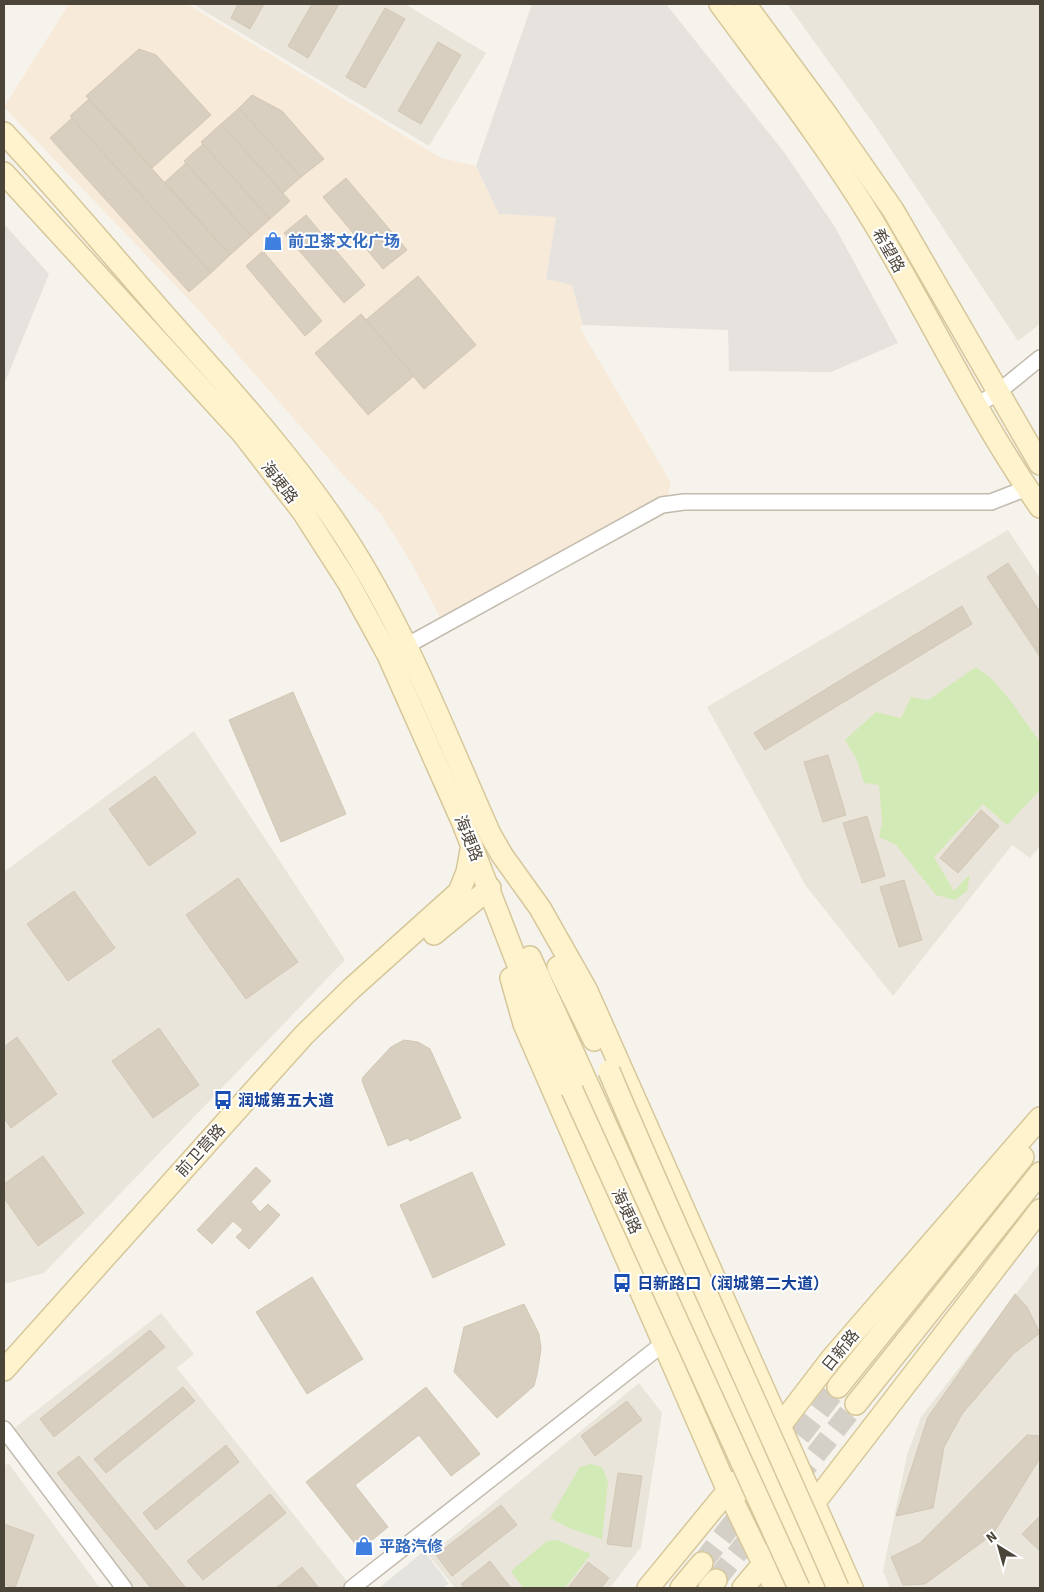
<svg xmlns="http://www.w3.org/2000/svg" width="1044" height="1592" viewBox="0 0 1044 1592" font-family="'Source Sans 3','Noto Sans SC',sans-serif">
	<style>
		.residential { fill: #eae5da }
		.commercial { fill: #f7ead8 }
		.industrial { fill: #e6e2dd }
		.green { fill: #d2eab5 }
		.parking { fill: #e5e3e0 }
		.building { fill: #d8cfc1; stroke: #d3c7b4 }
		.lines { fill: none; stroke-linecap: round; stroke-linejoin: round }
		.secondary-tunnel { stroke: #d4d0c8; stroke-width: 21; stroke-dasharray: 21 11; stroke-linecap: butt }
		.street-casing { stroke: #c2bbae; stroke-width: 18 }
		.secondary-casing { stroke: #d6c79b; stroke-width: 24 }
		.street { stroke: #fff; stroke-width: 15 }
		.secondary { stroke: #fff3cd; stroke-width: 21 }
		.secondary-bridge-casing { stroke: #d6c79b; stroke-width: 24; stroke-linecap: butt }
		.secondary-bridge { stroke: #fff3cd; stroke-width: 21 }
		.labels { text-anchor: middle; stroke-width: 4; stroke-linejoin: round; paint-order: stroke }
		.shop-label { font-size: 16px; font-weight: bold; fill: #366cbe; stroke: #fff; text-anchor: start }
		.street-label { font-size: 16px; fill: #4b4439; stroke: #fff }
		.transit-label { font-size: 16px; font-weight: bold; fill: #164399; stroke: #fff; text-anchor: start }
	</style>
	<rect width="100%" height="100%" fill="#f6f3ec"/>
	<g class="residential">
		<polygon points="197,4 405,4 486,53 429,146 196,6"/>
		<polygon points="787,4 1040,4 1040,324 1018,341 876,127"/>
		<polygon points="1008,530 1040,578 1040,846 1030,858 1012,845 893,996 806,886 707,707"/>
		<polygon points="194,731 345,960 44,1273 4,1284 4,872"/>
		<polygon points="1040,1263 1040,1588 890,1588 883,1571 907,1455 921,1417"/>
		<polygon points="161,1313 194,1354 177,1368 349,1584 344,1588 131,1588 8,1433"/>
		<polygon points="639,1383 662,1413 641,1547 610,1588 455,1588 429,1556"/>
		<polygon points="9,1464 100,1588 4,1588 4,1465"/>
	</g>
	<polygon class="commercial" points="69,4 187,4 441,158 476,166 499,214 556,217 546,279 572,285 583,325 580,328 671,483 668,495 441,619 412,564 381,514 343,475 195,306 4,107"/>
	<g class="industrial">
		<polygon points="532,4 666,4 784,152 835,227 898,343 831,372 729,371 728,330 583,325 572,285 546,279 556,217 499,214 476,166"/>
		<polygon points="4,224 49,274 5,382 4,381"/>
	</g>
	<g class="green">
		<polygon points="976,667 992,679 1010,700 1040,742 1040,786 1038,792 1007,825 983,804 934,857 954,891 970,874 967,891 955,900 936,895 896,845 879,837 882,823 879,785 864,783 857,760 845,740 876,712 901,718 911,697 928,700"/>
		<polygon points="591,1464 602,1467 608,1482 602,1539 569,1528 550,1518 580,1467"/>
		<polygon points="557,1540 591,1554 565,1588 523,1588 511,1571 547,1541"/>
	</g>
	<polygon class="parking" points="424,1551 449,1584 442,1588 379,1588"/>
	<g class="building">
		<polygon points="238,4 264,4 250,29 231,18"/>
		<polygon points="312,4 339,4 308,58 288,46"/>
		<polygon points="385,8 405,19 365,88 346,77"/>
		<polygon points="438,42 461,55 421,124 398,111"/>
		<polygon points="139,49 156,55 211,115 152,168 86,96"/>
		<polygon points="252,95 282,111 324,159 301,177 239,108"/>
		<polygon points="89,99 230,255 211,273 70,116"/>
		<polygon points="239,108 301,177 283,193 221,124"/>
		<polygon points="72,118 211,273 189,292 50,138"/>
		<polygon points="221,124 290,201 270,219 201,142"/>
		<polygon points="203,144 270,219 251,236 184,161"/>
		<polygon points="186,163 251,236 230,255 165,182"/>
		<polygon points="346,178 407,250 383,269 323,197"/>
		<polygon points="306,215 365,285 344,303 284,233"/>
		<polygon points="263,251 322,321 305,336 246,266"/>
		<polygon points="418,276 476,345 424,389 366,320"/>
		<polygon points="361,314 414,376 368,415 315,353"/>
		<polygon points="1008,563 1040,612 1040,657 987,577"/>
		<polygon points="962,606 972,624 765,750 754,733"/>
		<polygon points="293,692 346,814 281,842 229,720"/>
		<polygon points="828,755 846,815 823,822 804,762"/>
		<polygon points="155,776 196,833 149,866 109,809"/>
		<polygon points="981,810 999,826 958,873 940,858"/>
		<polygon points="867,816 885,876 862,883 843,823"/>
		<polygon points="238,878 298,962 246,999 186,915"/>
		<polygon points="904,880 922,940 899,947 880,887"/>
		<polygon points="74,891 115,948 68,981 27,924"/>
		<polygon points="159,1028 199,1085 153,1118 112,1061"/>
		<polygon points="17,1037 57,1094 11,1128 4,1118 4,1047"/>
		<polygon points="404,1040 418,1042 430,1049 461,1118 410,1141 408,1138 388,1146 362,1081 363,1077 391,1047"/>
		<polygon points="43,1156 84,1213 38,1246 4,1198 4,1184"/>
		<polygon points="256,1167 271,1181 251,1202 260,1212 268,1204 280,1215 249,1249 236,1237 243,1230 233,1221 212,1244 197,1230"/>
		<polygon points="472,1172 505,1245 433,1278 400,1205"/>
		<polygon points="312,1277 363,1359 307,1394 256,1312"/>
		<polygon points="1015,1294 1027,1307 1040,1333 1013,1354 962,1414 944,1447 933,1508 896,1516 928,1417"/>
		<polygon points="524,1304 539,1334 541,1349 537,1374 534,1386 497,1418 454,1372 464,1327"/>
		<polygon points="150,1330 165,1347 54,1437 40,1419"/>
		<polygon points="183,1387 195,1401 106,1473 94,1459"/>
		<polygon points="426,1387 480,1454 451,1476 419,1435 355,1485 388,1527 360,1550 306,1482"/>
		<polygon points="627,1401 642,1420 595,1456 581,1436"/>
		<polygon points="1027,1435 1040,1436 1040,1458 993,1534 925,1584 903,1585 891,1557 920,1543"/>
		<polygon points="226,1445 239,1462 156,1530 143,1513"/>
		<polygon points="79,1456 186,1588 151,1588 57,1473"/>
		<polygon points="618,1473 642,1476 631,1547 607,1544"/>
		<polygon points="270,1494 286,1513 203,1580 187,1561"/>
		<polygon points="501,1505 517,1525 452,1576 436,1555"/>
		<polygon points="1040,1516 1040,1551 1022,1534"/>
		<polygon points="4,1524 34,1535 15,1588 4,1585"/>
		<polygon points="490,1561 511,1588 464,1588 461,1584"/>
		<polygon points="588,1562 609,1578 601,1588 568,1588"/>
		<polygon points="302,1567 318,1587 316,1588 276,1588"/>
	</g>
	<g class="lines">
		<g class="secondary-tunnel">
			<polyline points="702,1563 838,1387"/>
			<polyline points="716,1580 856,1404"/>
		</g>
		<g class="street-casing">
			<g id="street">
				<polyline points="977,405 997,393 1040,358"/>
				<polyline points="406,646 662,505 684,502 991,502 1027,488"/>
				<polyline points="4,1429 124,1588"/>
				<polyline points="352,1588 664,1343"/>
			</g>
		</g>
		<g class="secondary-casing">
			<g id="secondary">
				<path d="M720 4C773 76 828 147 874 223 930 317 977 417 1040 507"/>
				<polyline points="745,4 827,115 893,210 1040,464"/>
				<path d="M4 133C60 193 113 256 167 318 229 388 292 456 344 535 405 628 445 733 490 834L502 855 540 908 587 991 852 1588"/>
				<polyline points="4,173 243,434 303,512 348,582 388,655 462,821 520,970 572,1090"/>
				<polyline points="434,934 490,888"/>
				<path d="M530 957 756 1456C769 1479 783 1497 811 1501"/>
				<polyline points="558,967 594,1040"/>
				<polyline points="511,978 524,1024 728,1491 775,1588"/>
				<polyline points="4,1370 304,1035 351,989 459,892 467,872 472,845"/>
				<polyline points="838,1387 1023,1157"/>
				<polyline points="856,1404 1040,1173"/>
				<polyline points="773,1435 832,1358 1040,1118"/>
				<path d="M750 1491C790 1501 805 1554 819 1588"/>
				<polyline points="648,1588 735,1482"/>
				<polyline points="681,1588 702,1563"/>
				<polyline points="709,1588 716,1580"/>
				<polyline points="743,1588 815,1502 1040,1210"/>
			</g>
		</g>
		<use href="#street" class="street"/>
		<use href="#secondary" class="secondary"/>
		<g class="secondary-bridge-casing">
			<g id="secondary-bridge">
				<path d="M609 1071C682 1245 763 1415 838 1588"/>
				<polyline points="572,1090 799,1588"/>
			</g>
		</g>
		<use href="#secondary-bridge" class="secondary-bridge"/>
	</g>
	<defs>
		<g id="shop-bare" transform="scale(1.5)"><path d="M-5-2.5h2.3a2.7 3.5 0 0 1 5.4 0H5L5.5 6h-11ZM-1.5-2.5h3a1.5 2.3 0 0 0-3 0Z" fill="#3f7fe0" stroke="#fff" stroke-width="2.5" paint-order="stroke"/></g>
		<g id="bus-bare" transform="scale(1.5)"><path d="M-5-6H5V4H4V6H2V4H-2V6H-4V4H-5ZM-3.5-4V0h7V-4ZM-3.5 1.2v1.5H-2V1.2ZM2 1.2v1.5H3.5V1.2Z" fill="#1a4fb4" stroke="#fff" stroke-width="2.5" paint-order="stroke"/></g>
	</defs>
	<g fill-rule="evenodd">
		<use href="#shop-bare" x="273" y="241"/>
		<use href="#bus-bare" x="223" y="1100"/>
		<use href="#bus-bare" x="622" y="1283"/>
		<use href="#shop-bare" x="364" y="1546"/>
	</g>
	<g class="labels">
		<g class="shop-label">
			<text x="288" y="247">前卫茶文化广场</text>
			<text x="379" y="1552">平路汽修</text>
		</g>
		<g class="street-label">
			<text transform="translate(889 250) rotate(60)" y="6">希望路</text>
			<text transform="translate(280 482) rotate(52)" y="6">海埂路</text>
			<text transform="translate(469 838) rotate(68)" y="6">海埂路</text>
			<text transform="translate(200 1150) rotate(-48)" y="6">前卫营路</text>
			<text transform="translate(627 1211) rotate(65)" y="6">海埂路</text>
			<text transform="translate(840 1350) rotate(-51)" y="6">日新路</text>
		</g>
		<g class="transit-label">
			<text x="238" y="1106">润城第五大道</text>
			<text x="637" y="1289">日新路口（润城第二大道）</text>
		</g>
	</g>
	<rect width="1044" height="1592" fill="none" stroke="#4b4439" stroke-width="10"/>
	<g transform="translate(999 1547) rotate(323)" stroke="#ffffff" stroke-width="4" paint-order="stroke">
	<path d="M0-4L9 19L0 12L-9 19Z" fill="#4b4439"/>
	<text y="-8" font-size="14" font-weight="bold" text-anchor="middle" fill="#4b4439">N</text>
	</g>
</svg>
